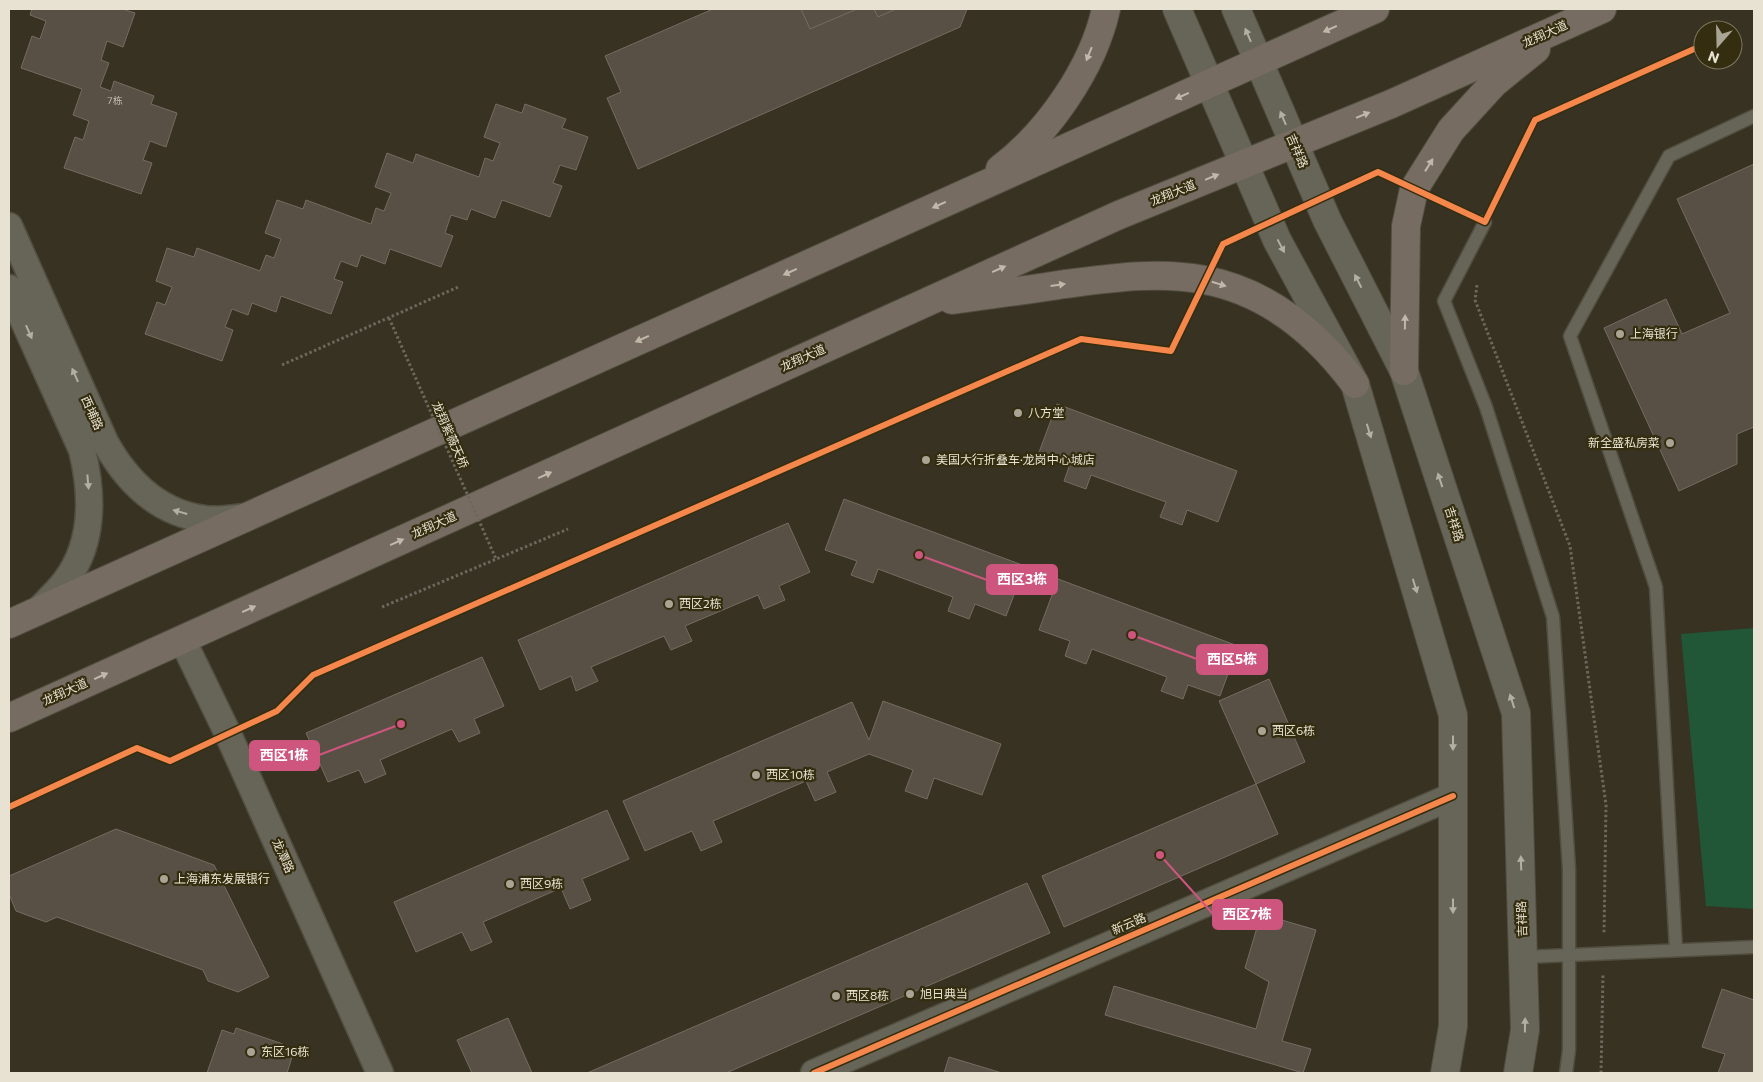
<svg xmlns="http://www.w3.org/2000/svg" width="1763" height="1082" viewBox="0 0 1763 1082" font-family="Commissioner,'Noto Sans SC',sans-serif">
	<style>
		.green { fill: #215637 }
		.building { fill: #585045; stroke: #756c61 }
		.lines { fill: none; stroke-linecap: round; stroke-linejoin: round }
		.service-casing { stroke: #514e3f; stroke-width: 15 }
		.minor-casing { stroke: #514e3f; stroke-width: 29 }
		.secondary-casing { stroke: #514e3f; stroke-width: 30 }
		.primary-casing { stroke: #514e3f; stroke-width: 30 }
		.path { stroke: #6c685d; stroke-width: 3; stroke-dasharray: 2.5 2.5; stroke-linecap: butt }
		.service { stroke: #676458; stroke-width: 12 }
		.minor { stroke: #676458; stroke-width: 26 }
		.secondary { stroke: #676458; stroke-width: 28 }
		.primary { stroke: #776c62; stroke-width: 28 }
		.path-bridge { stroke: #6c685d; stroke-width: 3; stroke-dasharray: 2.5 2.5; stroke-linecap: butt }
		.cycleway-casing { stroke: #352d0f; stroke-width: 9 }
		.cycleway { stroke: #f5874c; stroke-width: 6 }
		.oneway { fill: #c0b9aa }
		.oneway2 { fill: #b4b0a1 }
		.poi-dot { fill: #a9a493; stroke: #352d0f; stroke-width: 2 }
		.labels { text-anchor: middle; stroke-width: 4.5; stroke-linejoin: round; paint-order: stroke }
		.number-label { font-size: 10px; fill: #c3beae }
		.street-label { font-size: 12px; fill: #e7e2d1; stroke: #352d0f }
		.poi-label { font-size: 12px; fill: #e7e2d1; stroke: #352d0f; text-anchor: start }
		.leader { fill: none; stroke: #cd557e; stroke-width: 2 }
		.callout-dot { fill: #cd557e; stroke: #352d0f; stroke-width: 2 }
		.callout { fill: #cd557e; stroke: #cd557e; stroke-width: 2 }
		.callout-label { font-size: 14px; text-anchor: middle; font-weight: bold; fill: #fff }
	</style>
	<rect width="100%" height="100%" fill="#373221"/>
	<polygon class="green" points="1754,628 1754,909 1706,906 1681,634"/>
	<g class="building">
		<polygon points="32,9 122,9 135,13 123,47 107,41 101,60 109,63 100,87 111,91 114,81 154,96 151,104 177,113 166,147 150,141 143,160 152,163 141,194 64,168 75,137 83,140 89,121 73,115 82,89 21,68 32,36 40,39 46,21 30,15"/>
		<polygon points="713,9 967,9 960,27 638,169 607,98 621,92 605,56"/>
		<polygon points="801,9 857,9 810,29"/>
		<polygon points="874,9 896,9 878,17"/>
		<polygon points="496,104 522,113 525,104 566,119 562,128 588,137 576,170 560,165 553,183 562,186 550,217 502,200 495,218 471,209 467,220 451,215 445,233 453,236 441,267 390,249 385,264 361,255 357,267 341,261 334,279 343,282 331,314 281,296 276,312 252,303 248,315 232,309 225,327 233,330 222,361 145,334 157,302 165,305 172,287 156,281 167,248 194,257 197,248 260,271 266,255 274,258 281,239 265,233 277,200 303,209 306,200 371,224 376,208 384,211 391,193 375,187 387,153 413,163 416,154 479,177 485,158 493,161 500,143 484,137"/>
		<polygon points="1754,164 1754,427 1737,434 1737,464 1679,491 1604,328 1666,299 1682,334 1730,313 1677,199"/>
		<polygon points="1057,404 1237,471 1218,522 1187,510 1182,525 1160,517 1166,502 1091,475 1086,489 1064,481 1069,467 1038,455"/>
		<polygon points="844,499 1025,566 1006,616 975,604 969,619 948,611 953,597 878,569 873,583 851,575 857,561 825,550"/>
		<polygon points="788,523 810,572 779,586 785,600 764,609 758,595 685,626 692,641 671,650 664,636 591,667 598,681 576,691 571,676 540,690 518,640"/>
		<polygon points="1058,579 1238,646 1220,696 1188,685 1183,699 1161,691 1167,677 1092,649 1086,664 1065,656 1070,641 1039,630"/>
		<polygon points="482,657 504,706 474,719 480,733 459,742 452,729 380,760 386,774 365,783 359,770 328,782 306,733"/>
		<polygon points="1269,679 1305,762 1256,784 1219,701"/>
		<polygon points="883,701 1001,744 982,795 934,778 927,799 905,791 913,770 869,754 827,772 836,792 815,801 806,781 713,821 722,842 701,851 692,831 645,851 623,801 852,702 869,740"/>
		<polygon points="1256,784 1278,834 1064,927 1042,876"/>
		<polygon points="607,810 629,859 582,879 591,900 570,909 561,888 483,922 492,942 471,951 462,932 416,952 394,902"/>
		<polygon points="116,829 214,865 269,977 238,992 208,981 203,970 57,917 46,922 16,911 9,894 9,876"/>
		<polygon points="1027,883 1050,933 726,1073 587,1073"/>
		<polygon points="1261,914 1316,930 1282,1041 1311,1049 1303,1073 1105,1015 1114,986 1256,1029 1269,982 1245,968"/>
		<polygon points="1722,989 1754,1000 1754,1073 1718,1073 1725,1054 1702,1047"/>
		<polygon points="508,1018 532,1073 472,1073 457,1040"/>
		<polygon points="236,1028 283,1044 281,1050 293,1054 287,1073 207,1073 222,1030 234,1034"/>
		<polygon points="949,1057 1002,1073 944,1073"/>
	</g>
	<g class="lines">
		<g class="service-casing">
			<g id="service">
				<polyline points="1485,222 1444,301 1486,407 1553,617 1569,869 1569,1050 1566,1073"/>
				<polyline points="1676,950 1656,587 1570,336 1669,156 1754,116"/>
				<polyline points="1523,957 1754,947"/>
			</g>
		</g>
		<g class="minor-casing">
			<g id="minor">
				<path d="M9 226 105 442C127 482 158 513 205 519 218 521 232 518 244 517"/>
				<path d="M9 288 82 450C93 495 94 545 64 583 56 593 46 602 38 611"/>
				<polyline points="182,639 228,734 380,1073"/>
				<polyline points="814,1073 1453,796"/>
			</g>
		</g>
		<g class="secondary-casing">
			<g id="secondary">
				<polyline points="1177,9 1277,240 1355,384 1453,715 1453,1026 1445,1073"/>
				<polyline points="1236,9 1327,220 1404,371 1516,713 1525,1030 1518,1073"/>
			</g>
		</g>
		<g class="primary-casing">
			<g id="primary">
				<path d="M1000 169C1048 133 1093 68 1106 9"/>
				<path d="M952 300C989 295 1027 290 1065 284 1112 278 1158 271 1205 280 1268 292 1318 334 1355 384"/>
				<polyline points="1404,371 1406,226 1414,189 1451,130 1494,83 1536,49"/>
				<polyline points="9,624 1375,9"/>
				<polyline points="9,718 1119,215 1391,104 1602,9"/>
			</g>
		</g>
		<g class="path">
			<polyline points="1477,285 1475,300 1570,546 1606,805 1604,934"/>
			<polyline points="282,365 458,287"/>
			<polyline points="382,607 568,529"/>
			<polyline points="1601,1073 1603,975"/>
		</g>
		<use href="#service" class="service"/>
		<use href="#minor" class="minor"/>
		<use href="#secondary" class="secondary"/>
		<use href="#primary" class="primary"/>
		<polyline class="path-bridge" points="389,318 496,559"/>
		<g class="cycleway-casing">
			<g id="cycleway">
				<polyline points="9,807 137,748 170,761 277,711 313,675 1081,339 1171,351 1223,244 1378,172 1485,222 1535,120 1703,45"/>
				<polyline points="814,1073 1453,796"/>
			</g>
		</g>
		<use href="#cycleway" class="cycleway"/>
	</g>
	<defs><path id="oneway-solid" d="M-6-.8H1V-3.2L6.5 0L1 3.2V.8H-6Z" transform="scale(1.25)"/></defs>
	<g class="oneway">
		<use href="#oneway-solid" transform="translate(1330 29) rotate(156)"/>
		<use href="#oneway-solid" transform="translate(1089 54) rotate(112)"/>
		<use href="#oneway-solid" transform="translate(1182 96) rotate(156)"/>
		<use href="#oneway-solid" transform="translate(1363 115) rotate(-22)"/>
		<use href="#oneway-solid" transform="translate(1429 165) rotate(-58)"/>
		<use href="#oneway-solid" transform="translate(1212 177) rotate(-22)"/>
		<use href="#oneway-solid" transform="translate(939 205) rotate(156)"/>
		<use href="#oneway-solid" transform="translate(999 269) rotate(-24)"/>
		<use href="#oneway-solid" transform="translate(790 272) rotate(156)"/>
		<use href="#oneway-solid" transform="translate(1219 284) rotate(17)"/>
		<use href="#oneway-solid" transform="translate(1058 285) rotate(-8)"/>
		<use href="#oneway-solid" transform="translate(1405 322) rotate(-89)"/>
		<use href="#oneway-solid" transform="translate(642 339) rotate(156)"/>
		<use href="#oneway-solid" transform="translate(545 475) rotate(-24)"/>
		<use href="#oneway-solid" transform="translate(397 542) rotate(-24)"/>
		<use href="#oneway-solid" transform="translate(249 609) rotate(-24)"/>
		<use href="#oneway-solid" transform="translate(101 676) rotate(-24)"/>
	</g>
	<g class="oneway2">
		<use href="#oneway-solid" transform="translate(1248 35) rotate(-113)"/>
		<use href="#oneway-solid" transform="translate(1283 118) rotate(-113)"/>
		<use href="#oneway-solid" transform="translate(1281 246) rotate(62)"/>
		<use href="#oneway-solid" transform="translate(1358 281) rotate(-117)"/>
		<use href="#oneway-solid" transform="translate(29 332) rotate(66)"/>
		<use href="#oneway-solid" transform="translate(75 375) rotate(-114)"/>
		<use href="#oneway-solid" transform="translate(1369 431) rotate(73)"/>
		<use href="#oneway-solid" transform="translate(1440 480) rotate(-108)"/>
		<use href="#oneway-solid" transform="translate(88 482) rotate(85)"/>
		<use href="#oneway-solid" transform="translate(180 512) rotate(-164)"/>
		<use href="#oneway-solid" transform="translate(1415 586) rotate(73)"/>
		<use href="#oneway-solid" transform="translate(1512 701) rotate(-108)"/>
		<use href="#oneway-solid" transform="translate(1453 743) rotate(90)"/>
		<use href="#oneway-solid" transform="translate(1521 863) rotate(-92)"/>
		<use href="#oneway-solid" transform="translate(1453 906) rotate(90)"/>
		<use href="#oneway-solid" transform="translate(1525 1025) rotate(-89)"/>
	</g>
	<g class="poi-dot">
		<circle cx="1620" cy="334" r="5"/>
		<circle cx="1018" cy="413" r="5"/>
		<circle cx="1670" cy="443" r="5"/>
		<circle cx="926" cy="460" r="5"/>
		<circle cx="669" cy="604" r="5"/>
		<circle cx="1262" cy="731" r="5"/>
		<circle cx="756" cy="775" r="5"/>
		<circle cx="164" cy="879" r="5"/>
		<circle cx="510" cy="884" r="5"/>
		<circle cx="910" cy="994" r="5"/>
		<circle cx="836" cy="996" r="5"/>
		<circle cx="251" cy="1052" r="5"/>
	</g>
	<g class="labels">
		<g class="number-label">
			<text x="115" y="104">7栋</text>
		</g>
		<g class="street-label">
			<text transform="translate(1545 34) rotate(-24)" y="4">龙翔大道</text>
			<text transform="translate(1297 151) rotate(67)" y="4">吉祥路</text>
			<text transform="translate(1173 193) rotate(-22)" y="4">龙翔大道</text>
			<text transform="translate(803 358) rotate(-24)" y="4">龙翔大道</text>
			<text transform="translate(92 413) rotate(66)" y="4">西埔路</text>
			<text transform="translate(450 435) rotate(66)" y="4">龙翔紫薇天桥</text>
			<text transform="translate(1454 524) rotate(72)" y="4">吉祥路</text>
			<text transform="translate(434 525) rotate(-24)" y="4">龙翔大道</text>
			<text transform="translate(65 692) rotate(-24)" y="4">龙翔大道</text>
			<text transform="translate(283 856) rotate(66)" y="4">龙潭路</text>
			<text transform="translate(1522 919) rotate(-92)" y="4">吉祥路</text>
			<text transform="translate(1129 924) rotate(-23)" y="4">新云路</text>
		</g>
		<g class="poi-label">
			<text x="1630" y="338">上海银行</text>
			<text x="1028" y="417">八方堂</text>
			<text x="1660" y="447" text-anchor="end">新全盛私房菜</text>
			<text x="936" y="464">美国大行折叠车·龙岗中心城店</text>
			<text x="679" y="608">西区2栋</text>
			<text x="1272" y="735">西区6栋</text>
			<text x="766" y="779">西区10栋</text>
			<text x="174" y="883">上海浦东发展银行</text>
			<text x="520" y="888">西区9栋</text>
			<text x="920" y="998">旭日典当</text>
			<text x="846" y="1000">西区8栋</text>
			<text x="261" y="1056">东区16栋</text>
		</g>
	</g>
	<path class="leader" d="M919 555L987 580M1132 635L1197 659M401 724L319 755M1160 855L1213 914"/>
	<g class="callout-dot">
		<circle cx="919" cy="555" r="5"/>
		<circle cx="1132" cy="635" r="5"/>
		<circle cx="401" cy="724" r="5"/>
		<circle cx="1160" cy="855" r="5"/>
	</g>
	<g class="callout">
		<rect x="987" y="565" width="70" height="29" rx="5"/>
		<rect x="1197" y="645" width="70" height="29" rx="5"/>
		<rect x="250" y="741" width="69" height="29" rx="5"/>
		<rect x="1213" y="900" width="69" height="29" rx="5"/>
	</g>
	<g class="callout-label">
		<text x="1022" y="584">西区3栋</text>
		<text x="1232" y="664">西区5栋</text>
		<text x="284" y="760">西区1栋</text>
		<text x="1247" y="919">西区7栋</text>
	</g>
	<rect width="1763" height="1082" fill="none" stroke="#e7e2d1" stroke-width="20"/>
	<g transform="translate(1718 45) rotate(200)"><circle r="24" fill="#352d0f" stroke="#7c755d"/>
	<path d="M0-4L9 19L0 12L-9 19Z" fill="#a9a493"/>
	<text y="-8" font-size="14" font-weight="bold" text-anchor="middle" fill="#e7e2d1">N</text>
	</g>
</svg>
